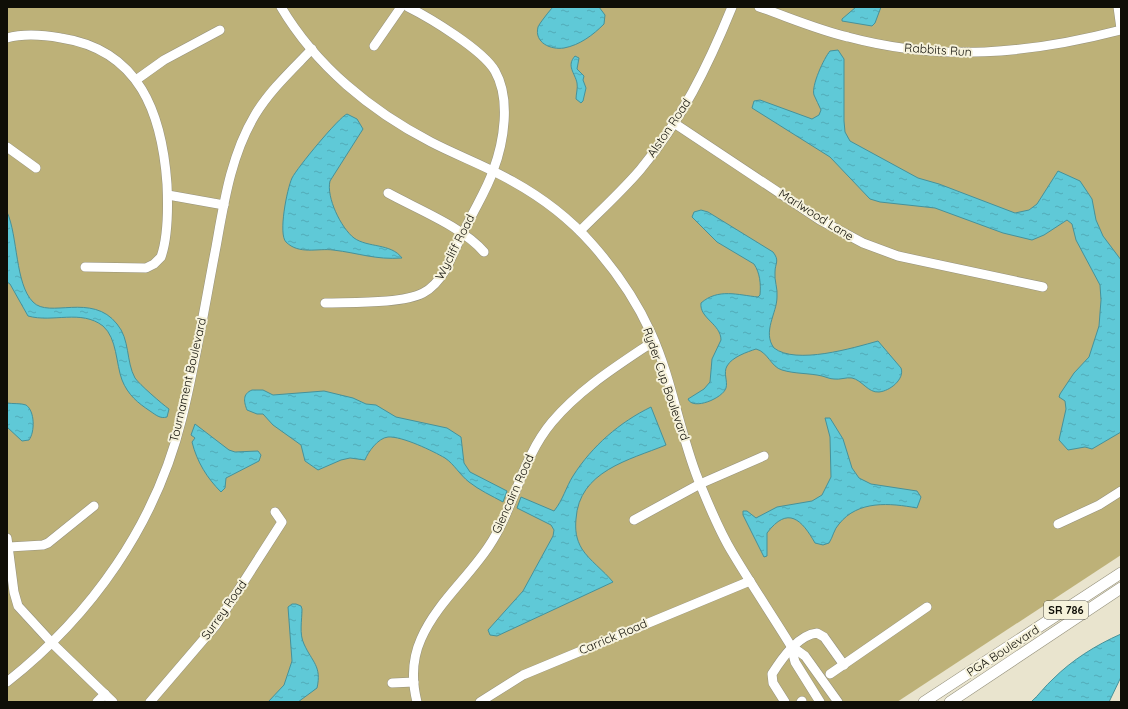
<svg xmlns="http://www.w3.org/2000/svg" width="1128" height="709" viewBox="0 0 1128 709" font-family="Quicksand,sans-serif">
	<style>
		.green { fill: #bdb178 }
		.water { fill: url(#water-ripples); stroke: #479199 }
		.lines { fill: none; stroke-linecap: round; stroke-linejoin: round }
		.minor-casing { stroke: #96927d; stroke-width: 10 }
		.major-casing { stroke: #96927d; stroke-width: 12 }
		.minor { stroke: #fff; stroke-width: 9 }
		.major { stroke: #fff; stroke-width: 11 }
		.labels { text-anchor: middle; stroke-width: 4; stroke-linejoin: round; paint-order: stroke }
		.shield { fill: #f6f2db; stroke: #545247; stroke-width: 1 }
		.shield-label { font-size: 11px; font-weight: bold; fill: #0f0e07 }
		.street-label { font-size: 12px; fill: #0f0e07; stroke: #f6f2db }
	</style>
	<defs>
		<pattern id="water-ripples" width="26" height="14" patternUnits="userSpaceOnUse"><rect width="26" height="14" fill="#5fc9d7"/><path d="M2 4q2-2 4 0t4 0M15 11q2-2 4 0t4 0" fill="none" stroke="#51abb7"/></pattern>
	</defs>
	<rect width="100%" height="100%" fill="#e9e4ce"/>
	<polygon class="green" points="7,7 1121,7 1121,555 897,702 7,702"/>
	<g class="water">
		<path d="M553 7H599L605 15 604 24C593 35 580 45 564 48 551 50 534 43 538 27 539 24 550 10 553 7Z"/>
		<polygon points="856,7 881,7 875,23 872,26 842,21 842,19"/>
		<path d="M838 50 844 59V121L845 132 850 141 918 178 939 184 1015 213 1029 210 1037 204 1058 171 1080 181 1092 199 1096 220 1103 236 1121 260V432L1092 449 1085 447 1068 450 1059 440 1066 409 1065 401 1059 397 1060 394 1074 373 1089 357 1099 326 1101 300 1100 285 1076 240 1072 224 1067 220 1044 235 1032 240 1003 233 935 208 880 202 870 199 830 157 752 108 754 101 760 100 812 119 819 115 821 110C819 105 816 100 814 95 811 86 824 58 830 51Z"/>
		<path d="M575 56 579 58 577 69 584 76 583 80 586 88 583 101 581 103 576 99C576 94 578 88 577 83 575 73 566 66 575 56Z"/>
		<path d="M347 114 357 119 363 129 330 181C326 197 341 228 354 238 368 248 391 243 402 258 375 260 359 253 333 250 318 248 299 255 286 242 278 234 287 189 292 178 297 168 339 117 347 114Z"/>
		<path d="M701 210 708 212 773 252C780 261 775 263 775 272 774 280 778 289 777 297 777 313 762 332 774 348 796 365 853 348 878 341L901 368C905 379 890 391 879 392 868 393 862 380 852 378 846 377 840 380 834 379 830 379 826 377 822 376 809 373 795 374 782 370 771 367 768 352 756 349 747 352 732 357 727 366 723 373 728 381 726 388 723 398 693 411 688 399L704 389 710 382 712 359 721 340C721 324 699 318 701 303 718 288 738 295 758 297L760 295C761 284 760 273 754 264L717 242 692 217 694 212Z"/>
		<path d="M7 212C18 236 15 284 33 302 49 319 92 292 117 324 130 339 126 362 135 378 139 384 162 404 169 409L167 417C160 419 156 415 150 411 138 403 128 395 122 380 116 364 117 338 103 326 81 309 53 323 28 316L10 284 7 282Z"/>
		<path d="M252 390H263L273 395 324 391 353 398 366 404 376 405 396 417 447 428 461 437 464 463 470 472 507 491 503 502C492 496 479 490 469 482 460 475 454 464 445 458 433 451 402 436 388 437 378 438 368 452 365 460L350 458 341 460 318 470 305 461 301 445 273 425 263 414H257L247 410C244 402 242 394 252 390Z"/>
		<path d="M7 403C13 404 21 403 26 405 35 411 35 432 29 440L22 441 7 427Z"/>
		<path d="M651 407 666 445C629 460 579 471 576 519 575 530 576 539 582 549 589 560 604 571 613 582L497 636 490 635 488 630 523 591 553 536 554 530 551 525 517 508 521 497 554 511C563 500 566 487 573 476 592 446 620 422 651 407Z"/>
		<path d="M825 418H830L843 439 852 468 859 478 871 484 917 491 921 497 917 508C890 503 858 500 839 524 834 529 833 537 829 543L823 545 815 543C802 520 788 505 767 533V556L764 557 743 515V511H747L756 518 777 507 812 501 822 495 831 477 830 437Z"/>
		<path d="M195 424 229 450 235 452 258 451 261 455 259 461 226 478 225 488 221 492C207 478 197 462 192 442L195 438 191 435Z"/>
		<path d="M292 604H296L301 606 302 609C302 620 299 634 304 644 312 662 322 666 317 688L298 702H268L284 685 292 661 288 607Z"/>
		<path d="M1121 634V677L1109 702H1031C1039 695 1045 686 1053 679 1072 660 1096 645 1121 634Z"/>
	</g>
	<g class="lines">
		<g class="minor-casing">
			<g id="minor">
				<path d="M281 7C316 66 371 111 431 142 458 156 486 166 512 181 541 197 570 219 592 244 616 271 636 300 651 333 672 379 679 431 698 479 708 503 718 529 732 552 751 584 772 615 791 646L795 662 820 702"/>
				<path d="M759 7C788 17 818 30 848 37 942 62 1028 54 1121 30"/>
				<polyline points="1118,7 1121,29"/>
				<path d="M7 38C25 33 44 35 61 38 140 50 162 114 167 184 168 205 168 237 161 257L154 264 146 268 85 267"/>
				<polyline points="374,46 401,7"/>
				<polyline points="136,80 164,60 220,30"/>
				<polyline points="674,123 820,220 863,243 898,256 1043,287"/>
				<polyline points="7,147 36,168"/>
				<path d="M388 193C417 209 463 227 484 252"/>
				<polyline points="168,195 224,205"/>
				<path d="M580 231C600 211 621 192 640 170 681 121 708 66 732 7"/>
				<path d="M325 303C350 302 402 304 423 293 433 288 440 279 446 269 453 254 460 238 468 223 476 206 487 189 493 171 504 142 511 99 495 71 483 50 430 18 408 7"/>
				<polyline points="634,520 700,484 764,456"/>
				<polyline points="1058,524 1099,505 1121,491"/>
				<polyline points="7,538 14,592 18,606 52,643 113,702"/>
				<polyline points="9,547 43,545 48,543 94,506"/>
				<polyline points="791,646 805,656 838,702"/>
				<polyline points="830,674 927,607"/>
				<path d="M7 682C92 615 156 524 182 418 196 361 205 304 216 247 224 202 231 155 255 115 270 90 292 70 312 49"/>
				<polyline points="392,683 414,682"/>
				<polyline points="97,702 105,694"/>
				<polyline points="150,702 216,625 282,522 275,512"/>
				<path d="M417 702C412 682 412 659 421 639 436 604 468 578 489 546 515 507 521 459 552 422 581 388 617 366 654 341"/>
				<polyline points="480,702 523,675 750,581"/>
				<path d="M785 702 773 683 772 674C782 658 798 635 817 633L824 637 844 665"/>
				<polyline points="801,702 802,701"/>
			</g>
		</g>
		<g class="major-casing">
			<g id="major">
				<polyline points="924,702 1121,573"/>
				<polyline points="950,702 1121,588"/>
			</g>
		</g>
		<use href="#minor" class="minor"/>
		<use href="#major" class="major"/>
	</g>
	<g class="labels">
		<rect class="shield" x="1044" y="601" width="44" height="18" rx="3"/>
		<g class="shield-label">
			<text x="1066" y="614">SR 786</text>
		</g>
		<g class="street-label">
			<text transform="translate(938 50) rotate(4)" y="4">Rabbits Run</text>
			<text transform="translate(669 128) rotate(-56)" y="4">Alston Road</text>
			<text transform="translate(816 215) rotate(32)" y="4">Marlwood Lane</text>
			<text transform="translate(455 247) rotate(-63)" y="4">Wycliff Road</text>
			<text transform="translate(188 380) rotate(-77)" y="4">Tournament Boulevard</text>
			<text transform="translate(666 384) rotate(71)" y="4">Ryder Cup Boulevard</text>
			<text transform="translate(513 494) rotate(-66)" y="4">Glencairn Road</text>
			<text transform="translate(224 610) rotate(-55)" y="4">Surrey Road</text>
			<text transform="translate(613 637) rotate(-23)" y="4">Carrick Road</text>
			<text transform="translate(1003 651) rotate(-33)" y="4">PGA Boulevard</text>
		</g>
	</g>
	<rect width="1128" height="709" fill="none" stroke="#0f0e07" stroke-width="16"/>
</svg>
